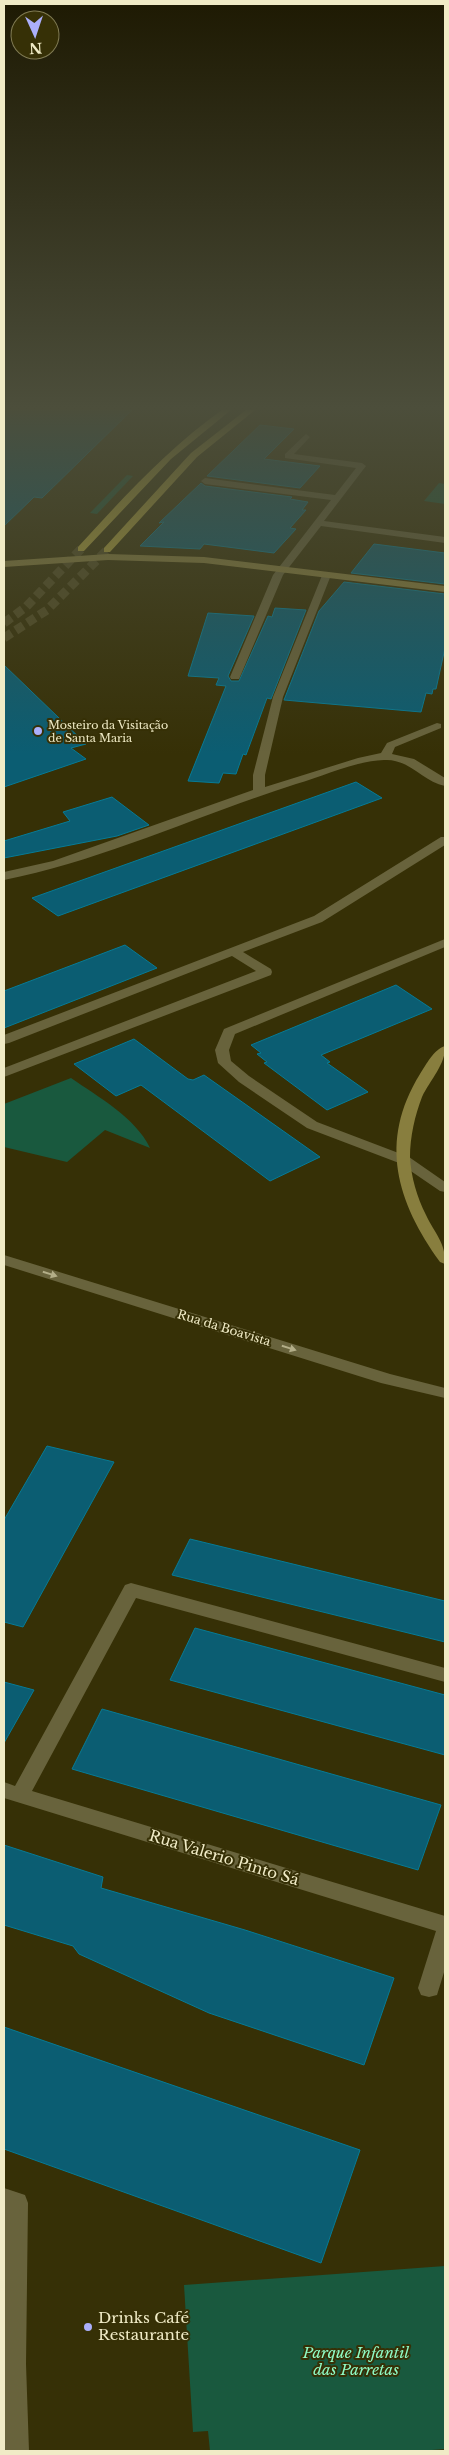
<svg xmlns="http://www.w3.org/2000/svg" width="449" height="2455" viewBox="0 0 449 2455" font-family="'Libre Baskerville',serif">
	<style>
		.green { fill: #19593e }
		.building { fill: #0b5d72; stroke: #067b96 }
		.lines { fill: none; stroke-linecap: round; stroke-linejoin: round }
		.highway-tunnel { stroke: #524c23; stroke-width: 9; stroke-dasharray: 9 5; stroke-linecap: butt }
		.street { fill: #68633c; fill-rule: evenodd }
		.secondary { fill: #887e3e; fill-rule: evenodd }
		.highway { fill: #b6a73c; fill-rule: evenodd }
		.oneway { fill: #b3ae88 }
		.poi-dot { fill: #abaffb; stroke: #363006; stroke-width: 2 }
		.labels { text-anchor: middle; stroke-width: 4; stroke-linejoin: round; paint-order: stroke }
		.far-poi-label { font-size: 11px; fill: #f0ebc6; stroke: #363006; text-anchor: start }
		.street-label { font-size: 12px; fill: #f0ebc6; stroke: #363006 }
		.near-street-label { font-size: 15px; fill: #f0ebc6; stroke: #363006 }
		.near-poi-label { font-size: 15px; fill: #f0ebc6; stroke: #363006; text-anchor: start }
		.near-park-label { font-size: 15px; font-style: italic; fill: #8ffbc6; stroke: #363006 }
	</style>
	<rect width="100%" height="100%" fill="#363006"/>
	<g class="green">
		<polygon points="127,475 133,476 97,514 90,513"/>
		<polygon points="439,483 445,484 445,504 424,501"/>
		<path d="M71 1078C98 1097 135 1117 150 1148L105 1130 67 1162 4 1147V1104Z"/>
		<polygon points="445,2266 445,2449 419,2451 210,2451 208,2431 193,2432 184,2285"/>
	</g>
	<g class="building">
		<polygon points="4,410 132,410 42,498 34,497 4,526"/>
		<polygon points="260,425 294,429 264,459 320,466 300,488 207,476"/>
		<polygon points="201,483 205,486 292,497 290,499 308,502 302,510 306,510 290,528 296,529 274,553 204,544 200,549 140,546 164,522 159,523"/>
		<polygon points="374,544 445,553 445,584 351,573"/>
		<polygon points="344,582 445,594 445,648 436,689 433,689 432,694 426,693 421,712 284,700 319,611"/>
		<polygon points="275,608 306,610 271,699 267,698 246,755 243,754 236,774 223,773 219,783 188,781 226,686 216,685 219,678 188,676 208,613 254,616 228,676 231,681 239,681 268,616 272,617"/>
		<polygon points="4,665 86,744 71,748 86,759 4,787"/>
		<polygon points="356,782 382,798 58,916 32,898"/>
		<polygon points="112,797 149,825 117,836 4,858 4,841 70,821 63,812"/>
		<polygon points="125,945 157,968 4,1028 4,991"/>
		<polygon points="396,985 432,1009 321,1055 330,1062 327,1063 368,1092 327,1110 264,1063 267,1062 257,1054 261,1053 251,1045"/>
		<polygon points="134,1039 188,1079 193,1080 204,1075 320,1157 270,1181 141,1085 116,1096 74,1064"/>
		<polygon points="47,1446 114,1462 23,1627 4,1622 4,1520"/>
		<polygon points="190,1539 445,1601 445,1642 172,1575"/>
		<polygon points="195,1628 445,1695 445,1755 170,1680"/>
		<polygon points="4,1682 34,1690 4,1743"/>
		<polygon points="102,1709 441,1805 418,1870 72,1769"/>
		<polygon points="4,1845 103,1877 101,1888 245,1930 394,1978 364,2065 209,2013 79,1954 73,1946 4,1925"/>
		<polygon points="4,2027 360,2150 321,2263 4,2149"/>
	</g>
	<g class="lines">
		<g class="highway-tunnel">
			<polyline points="4,623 26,607 81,549"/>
			<polyline points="4,638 47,610 107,550"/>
		</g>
		<g class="street">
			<polygon points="306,434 310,437 294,454 362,463 366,466 324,521 445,537 445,543 321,526 283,575 240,677 239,679 231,679 230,677 273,575 331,500 205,484 201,481 205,478 335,495 356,468 285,458 285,454"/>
			<path d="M323 573 331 575 283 697 265 775V787L358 758 381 753 387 743 437 723 441 724V728L395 747 392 754 414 759 445 778V786C423 782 409 758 384 760 355 761 324 776 296 784 199 815 104 860 4 880V872L53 861 253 790V775L273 697Z"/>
			<polygon points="441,837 445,837 445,845 322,922 243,952 271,969 272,972 271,975 4,1077 4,1068 256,971 232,956 9,1043 4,1044 4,1035 314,916"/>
			<polygon points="445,939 445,947 235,1034 229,1050 231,1061 249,1076 317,1122 409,1157 445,1182 445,1192 440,1191 399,1163 307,1128 239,1082 218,1063 215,1050 224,1029"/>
			<polygon points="4,1255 390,1374 445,1388 445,1398 381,1383 4,1265"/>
			<polygon points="131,1583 445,1668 445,1682 136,1598 32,1791 445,1916 445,1969 437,1995 429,1997 421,1995 418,1988 436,1931 4,1798 4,1782 15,1786 125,1585"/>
			<polygon points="4,2188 25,2195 28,2203 26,2364 29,2451 4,2451"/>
		</g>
		<g class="secondary">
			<polygon points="108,554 204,557 445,586 445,592 204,563 108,560 4,567 4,561"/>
			<path d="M445 1046C446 1064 430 1080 422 1097 415 1115 410 1137 410 1157 411 1177 417 1197 426 1215 435 1234 446 1243 445 1264L440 1262C397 1202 378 1142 420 1074 426 1065 434 1049 445 1046Z"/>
		</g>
		<g class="highway">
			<path d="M222 410H231L171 459 84 551H78V547C123 498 167 449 222 410Z"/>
			<polygon points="246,410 255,410 197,457 110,552 104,552 104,548 191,453"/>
		</g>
	</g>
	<defs><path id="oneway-solid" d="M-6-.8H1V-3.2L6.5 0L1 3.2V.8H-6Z" transform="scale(1.25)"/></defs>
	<g class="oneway">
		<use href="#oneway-solid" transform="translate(50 1274) rotate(17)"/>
		<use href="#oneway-solid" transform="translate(289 1348) rotate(17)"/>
	</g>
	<linearGradient id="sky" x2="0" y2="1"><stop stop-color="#1e1a03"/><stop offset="0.54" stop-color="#4c4e3b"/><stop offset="1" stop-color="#4c4e3b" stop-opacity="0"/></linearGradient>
	<rect width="449" height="754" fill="url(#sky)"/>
	<g class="poi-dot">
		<circle cx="38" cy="731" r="5"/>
		<circle cx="88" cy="2327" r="5"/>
	</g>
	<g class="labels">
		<g class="far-poi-label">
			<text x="48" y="729">Mosteiro da Visitação<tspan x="48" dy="13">de Santa Maria</tspan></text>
		</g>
		<g class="street-label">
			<text transform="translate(224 1328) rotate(17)" y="4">Rua da Boavista</text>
		</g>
		<g class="near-street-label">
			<text transform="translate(224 1858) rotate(17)" y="5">Rua Valerio Pinto Sá</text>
		</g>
		<g class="near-poi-label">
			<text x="98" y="2323">Drinks Café<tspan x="98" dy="17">Restaurante</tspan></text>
		</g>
		<g class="near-park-label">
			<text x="356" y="2358">Parque Infantil<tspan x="356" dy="17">das Parretas</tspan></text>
		</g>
	</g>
	<rect width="449" height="2455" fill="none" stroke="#f0ebc6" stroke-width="10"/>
	<g transform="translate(35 35) rotate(177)"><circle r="24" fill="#363006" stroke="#807b53"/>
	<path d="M0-4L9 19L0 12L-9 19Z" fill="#abaffb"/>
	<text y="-8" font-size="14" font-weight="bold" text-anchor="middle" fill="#f0ebc6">N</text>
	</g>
</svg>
